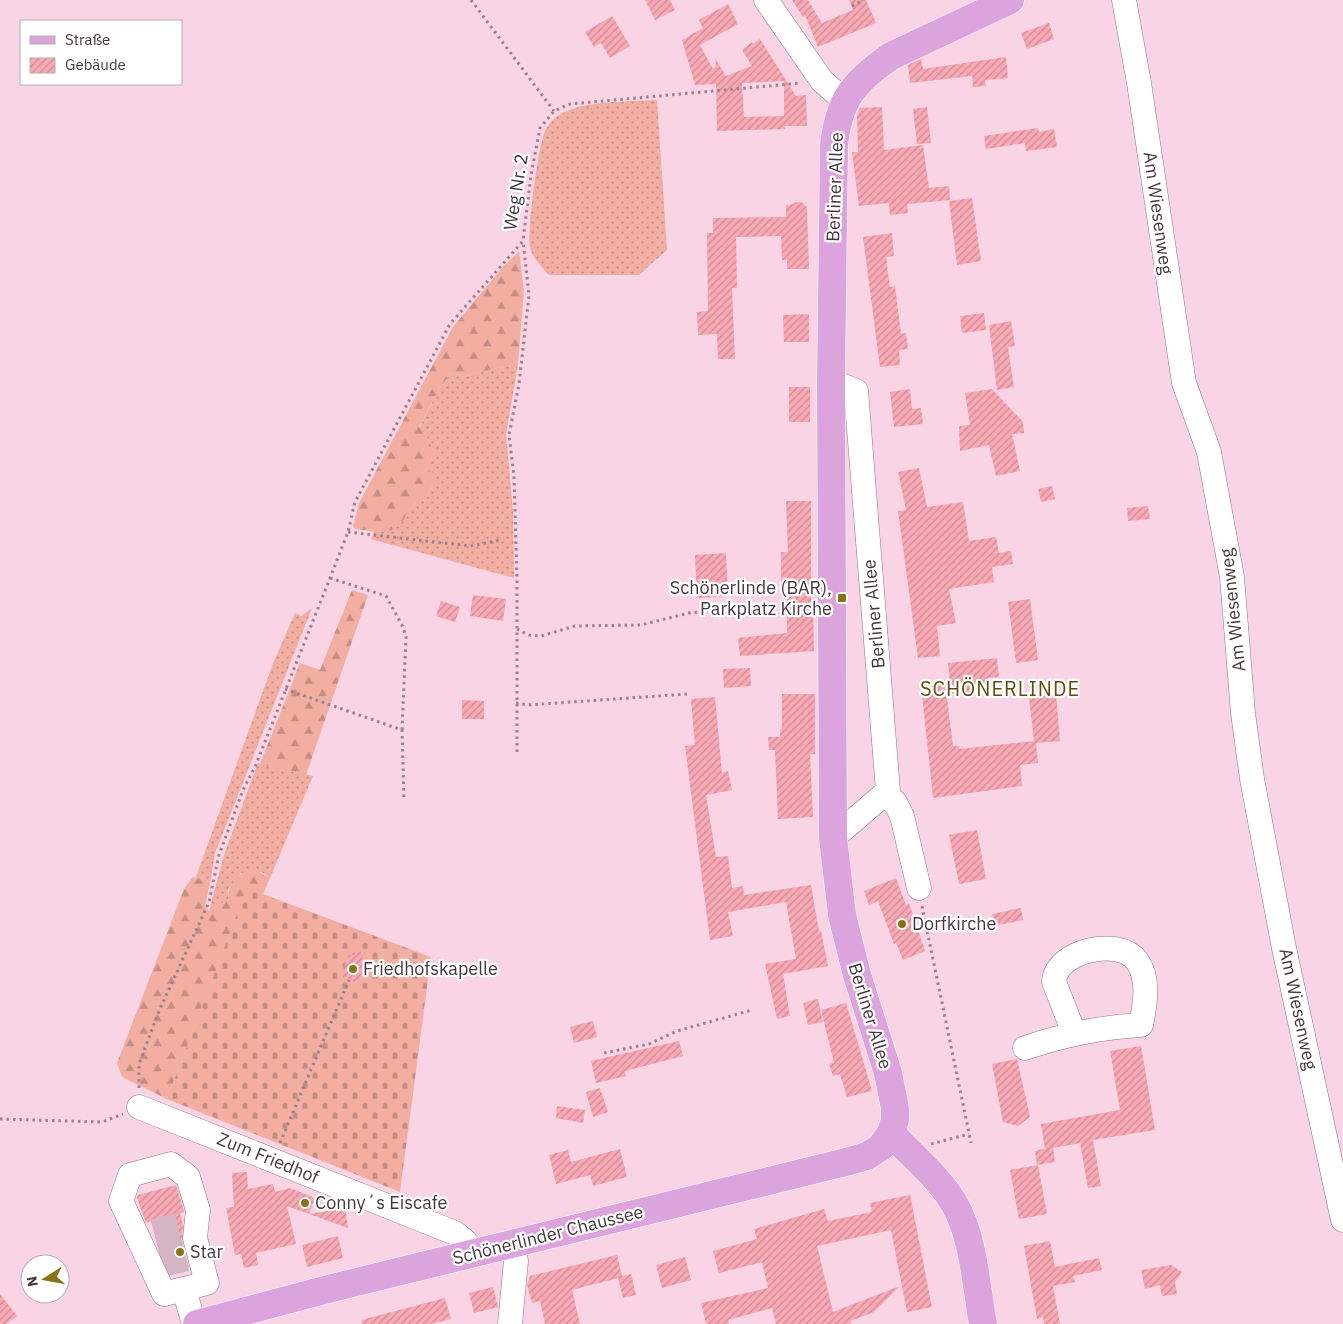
<svg xmlns="http://www.w3.org/2000/svg" width="1343" height="1324" viewBox="0 0 1343 1324" font-family="'IBM Plex Sans',sans-serif">
	<style>
		.grass { fill: url(#grass-dots) }
		.forest { fill: url(#forest-firs) }
		.cemetery { fill: url(#cemetery-stones) }
		.building { fill: url(#building-hatch); fill-rule: evenodd }
		.lines { fill: none; stroke-linecap: round; stroke-linejoin: round }
		.minor-tunnel { stroke: #d4b5c3; stroke-width: 24; stroke-dasharray: 24 12; stroke-linecap: butt }
		.minor-casing { stroke: #917180; stroke-width: 25 }
		.major-casing { stroke: #fff; stroke-width: 29 }
		.path { stroke: #9a828d; stroke-width: 3; stroke-dasharray: 2.5 4; stroke-linecap: butt }
		.minor { stroke: #fff; stroke-width: 24 }
		.major { stroke: #dca4dc; stroke-width: 28 }
		.poi-dot { fill: #887214; stroke: #fff; stroke-width: 2 }
		.labels { text-anchor: middle; stroke-width: 4.5; stroke-linejoin: round; paint-order: stroke }
		.street-label { font-size: 18px; fill: #45373d; stroke: #fff }
		.poi-label { font-size: 18px; fill: #45373d; stroke: #fff; text-anchor: start }
		.quarter-label { font-size: 20px; letter-spacing: 1px; fill: #5c4d0f; stroke: #fff }
	</style>
	<defs>
		<pattern id="grass-dots" width="8" height="8" patternUnits="userSpaceOnUse" patternTransform="scale(1.25)"><rect width="8" height="8" fill="#f1aea1"/><path d="M2 2h.1M6 6h.1" fill="none" stroke="#c58e84" stroke-width="1.8" stroke-linecap="round"/></pattern>
		<pattern id="forest-firs" width="22" height="20" patternUnits="userSpaceOnUse" patternTransform="scale(1.25)"><rect width="22" height="20" fill="#f1aea1"/><path d="M5 1l3.5 6h-7zM16 11l3.5 6h-7z" fill="#c58e84"/></pattern>
		<pattern id="cemetery-stones" width="16" height="16" patternUnits="userSpaceOnUse" patternTransform="scale(1.25)"><rect width="16" height="16" fill="#f1aea1"/><path d="M2 7V4a2 2 0 0 1 4 0v3zM10 15v-3a2 2 0 0 1 4 0v3z" fill="#c58e84"/></pattern>
		<pattern id="building-hatch" width="6" height="6" patternUnits="userSpaceOnUse" patternTransform="scale(1.25)"><rect width="6" height="6" fill="#f8a9b4"/><path d="M-1 1l2-2M0 6l6-6M5 7l2-2" fill="none" stroke="#cb8a94"/></pattern>
	</defs>
	<rect width="100%" height="100%" fill="#f8d4e5"/>
	<g class="grass">
		<path d="M657 100 667 250 639 275H549C541 266 533 259 530 247 527 229 538 145 546 129 549 124 554 118 559 115 583 100 629 102 657 100Z"/>
		<path d="M518 364 506 434 513 512 514 578 371 539 374 531 382 532 400 524C407 512 411 503 426 500L436 476 428 469 434 452 426 435 419 428 440 387 451 373 465 377 474 373Z"/>
		<polygon points="312,608 215,853 210,883 204,879 196,877 272,666 295,613 301,616"/>
		<polygon points="258,763 313,776 270,878 262,872 241,873 228,889 228,900 209,911 224,855"/>
	</g>
	<g class="forest">
		<path d="M519 251 524 290 518 364 474 373 465 377 451 373 440 387 419 427 426 435 434 452 428 469 436 476 426 500C403 504 408 525 391 530 380 534 366 530 355 529L353 526 359 503 453 327 502 268Z"/>
		<polygon points="352,590 368,595 306,775 260,764 300,663 320,670"/>
		<path d="M252 868 270 878 263 894 247 889 167 1099 122 1077 117 1063 184 889 193 877 204 879 210 883 205 906 209 911 228 900C228 883 238 874 252 868Z"/>
	</g>
	<polygon class="cemetery" points="247,888 431,957 400,1192 167,1099"/>
	<g class="building">
		<polygon points="645,0 670,0 675,10 655,20"/>
		<polygon points="792,0 808,0 822,23 853,10 849,0 866,0 876,23 818,47 805,15 803,17"/>
		<path d="M728 4 738 24 700 45 713 69 716 67 715 58 726 76 752 66 742 50 752 42 753 44 760 39 796 96 806 95 807 126H785V129L717 131 716 84 695 85 682 40 703 28 699 20ZM784 81V116L744 117 742 83Z"/>
		<polygon points="612,16 630,46 610,58 601,43 594,47 585,32"/>
		<polygon points="1049,23 1054,39 1027,49 1021,33"/>
		<polygon points="1006,57 1008,78 985,80 986,86 973,87 972,76 910,83 908,65 921,59 923,69"/>
		<polygon points="882,107 884,150 923,145 929,188 949,186 950,200 907,204 908,213 890,215 889,203 859,206 852,152 858,152 857,115 860,108"/>
		<polygon points="927,107 931,143 917,144 913,109"/>
		<polygon points="1038,128 1039,132 1054,129 1057,147 1026,151 1025,143 986,149 984,136"/>
		<polygon points="972,198 981,261 957,265 949,201"/>
		<polygon points="796,202 801,202 807,207 809,269 787,269 787,260 782,260 781,236 736,237 737,288 732,288 735,359 718,359 717,334 698,335 697,312 708,311 707,233 713,233 713,218 786,217 786,205 793,204"/>
		<polygon points="892,233 894,256 886,257 890,287 895,286 901,334 906,333 908,349 899,350 900,365 880,367 863,237"/>
		<polygon points="984,313 986,330 962,333 960,316"/>
		<polygon points="809,314 809,342 784,342 783,315"/>
		<polygon points="1011,321 1015,346 1008,347 1014,387 997,390 989,325"/>
		<rect x="789" y="387" width="21" height="35"/>
		<polygon points="910,389 912,409 921,408 923,424 894,427 890,392"/>
		<polygon points="992,389 1023,422 1024,433 1012,434 1020,471 996,476 989,445 960,451 959,426 970,425 965,393"/>
		<polygon points="919,468 927,507 963,502 969,541 996,537 999,553 1011,551 1013,564 992,567 994,582 949,589 956,623 937,626 940,656 918,658 898,511 906,510 898,472"/>
		<polygon points="1052,486 1055,499 1041,502 1038,489"/>
		<polygon points="786,501 811,501 811,612 813,612 814,651 740,656 738,638 787,633 787,592 781,592 781,552 788,552"/>
		<polygon points="1148,506 1150,519 1128,521 1127,508"/>
		<polygon points="726,553 728,596 697,598 695,555"/>
		<polygon points="473,595 506,599 503,621 470,616"/>
		<polygon points="1030,599 1038,660 1016,663 1008,602"/>
		<polygon points="441,601 460,607 455,622 436,616"/>
		<polygon points="997,658 999,677 988,678 990,690 951,694 948,663"/>
		<polygon points="750,668 751,686 724,688 723,669"/>
		<polygon points="945,683 953,746 959,746 959,749 1034,741 1029,698 1056,695 1060,741 1036,743 1038,763 1020,765 1022,786 933,798 921,685"/>
		<polygon points="782,694 815,694 815,754 810,754 813,817 778,819 775,750 769,750 768,737 780,737 780,729 782,729"/>
		<polygon points="715,697 722,773 728,771 732,790 706,795 716,857 728,856 732,888 743,886 744,895 811,885 819,931 821,931 828,966 783,974 790,1016 777,1019 765,964 796,959 786,902 728,912 733,936 710,940 685,746 695,745 691,699"/>
		<polygon points="462,700 484,701 484,719 462,719"/>
		<polygon points="977,830 986,879 959,884 949,835"/>
		<polygon points="896,878 906,905 909,903 925,951 903,960 896,943 894,944 878,901 869,905 864,891"/>
		<polygon points="1021,908 1023,920 994,926 992,914"/>
		<polygon points="360,948 363,961 366,962 357,983 341,976 349,955 352,956"/>
		<polygon points="818,999 823,1022 808,1025 803,1003"/>
		<polygon points="846,1003 872,1091 847,1097 840,1074 833,1076 829,1064 834,1063 821,1010"/>
		<polygon points="593,1021 597,1037 574,1043 570,1027"/>
		<polygon points="679,1041 683,1056 625,1071 626,1076 596,1083 591,1061"/>
		<polygon points="1141,1046 1155,1130 1093,1140 1101,1186 1088,1188 1080,1143 1053,1148 1055,1162 1037,1165 1035,1151 1047,1148 1045,1149 1041,1124 1120,1110 1110,1051"/>
		<polygon points="1017,1059 1030,1117 1018,1126 1003,1122 992,1064"/>
		<polygon points="600,1088 608,1112 593,1117 586,1092"/>
		<polygon points="557,1106 585,1110 583,1123 556,1118"/>
		<polygon points="620,1149 627,1177 593,1186 590,1175 556,1184 549,1155 568,1150 571,1162"/>
		<polygon points="1038,1165 1047,1214 1019,1219 1010,1170"/>
		<polygon points="247,1172 248,1189 273,1184 275,1192 290,1188 315,1198 309,1214 287,1206 296,1244 256,1253 258,1265 244,1268 241,1254 235,1255 226,1208 234,1207 232,1173"/>
		<polygon points="176,1185 184,1211 180,1214 183,1225 182,1241 189,1269 170,1274 159,1250 151,1221 146,1223 137,1198 138,1195"/>
		<polygon points="910,1195 932,1307 907,1312 891,1230 817,1246 833,1312 900,1286 874,1312 850,1321 851,1324 776,1324 772,1308 728,1320 729,1324 706,1324 701,1303 768,1288 762,1262 719,1273 713,1251 757,1239 754,1229 824,1209 828,1221 872,1212 870,1203"/>
		<polygon points="345,1208 348,1228 309,1214"/>
		<polygon points="338,1236 343,1258 307,1267 302,1245"/>
		<polygon points="1050,1241 1055,1267 1099,1258 1102,1270 1073,1276 1075,1282 1053,1286 1060,1324 1044,1324 1043,1317 1037,1319 1024,1246"/>
		<polygon points="617,1255 622,1276 631,1274 636,1295 623,1298 618,1278 572,1290 580,1324 545,1324 540,1301 532,1303 527,1285 530,1276"/>
		<polygon points="685,1257 691,1280 662,1288 656,1265"/>
		<polygon points="1171,1265 1182,1272 1175,1282 1177,1294 1162,1296 1160,1285 1145,1289 1141,1270"/>
		<polygon points="493,1287 498,1307 474,1313 469,1293"/>
		<polygon points="0,1294 17,1316 6,1324 0,1324"/>
		<polygon points="445,1298 451,1319 431,1324 362,1324 361,1320"/>
	</g>
	<g class="lines">
		<g class="minor-tunnel">
			<polyline points="154,1231 182,1224"/>
			<polyline points="158,1248 186,1241"/>
			<polyline points="163,1265 191,1258"/>
		</g>
		<g class="minor-casing">
			<g id="minor">
				<polyline points="766,0 822,81 844,100"/>
				<polyline points="1124,0 1139,83 1184,383 1209,452 1232,577 1243,713 1252,779 1284,948 1343,1220"/>
				<polyline points="831,381 856,391 888,791 833,838"/>
				<polyline points="883,796 895,802 902,816 919,888"/>
				<path d="M1025 1048C1063 1035 1100 1027 1141 1025 1145 1005 1150 979 1137 961 1119 936 1055 951 1054 982L1074 1033"/>
				<polyline points="139,1107 455,1233 465,1241 468,1254"/>
				<polyline points="184,1289 164,1294 159,1283 121,1201 130,1175 171,1164 188,1177 198,1210 195,1238 207,1283 184,1289 194,1324"/>
				<polyline points="510,1324 516,1261 512,1245"/>
			</g>
		</g>
		<g class="major-casing">
			<g id="major">
				<path d="M891 1133C912 1156 940 1178 955 1205 974 1239 976 1286 983 1324"/>
				<path d="M197 1324 332 1288 846 1162 867 1156 881 1147 891 1133 895 1120V1108L888 1073 857 975 842 915 833 838 831 381 834 145C839 99 854 82 891 56L1010 0"/>
			</g>
		</g>
		<g class="path">
			<polyline points="471,0 554,111"/>
			<polyline points="852,6 864,0"/>
			<polyline points="348,532 470,546 501,540"/>
			<polyline points="330,578 386,596 403,627 406,637 402,730"/>
			<polyline points="517,629 529,635 541,636 575,626 641,625 689,613 708,611"/>
			<polyline points="285,689 402,730 404,800"/>
			<polyline points="516,703 528,705 687,694"/>
			<polyline points="517,752 517,579 514,476 509,435 519,384 529,295 523,241"/>
			<polyline points="922,906 971,1143"/>
			<polyline points="604,1053 649,1044 677,1031 752,1010"/>
			<polyline points="139,1088 139,1064 159,1011 209,902 219,855 243,790 255,767 330,578 348,532 355,502 450,324 523,241 531,175 540,128 554,111 570,104 801,83"/>
			<polyline points="0,1119 102,1122 123,1114"/>
			<polyline points="280,1143 349,980"/>
			<polyline points="931,1144 969,1134"/>
		</g>
		<use href="#minor" class="minor"/>
		<use href="#major" class="major"/>
	</g>
	<g class="poi-dot">
		<rect x="837" y="593" width="10" height="10" rx="2.5"/>
		<circle cx="902" cy="924" r="5"/>
		<circle cx="353" cy="969" r="5"/>
		<circle cx="305" cy="1203" r="5"/>
		<circle cx="180" cy="1252" r="5"/>
	</g>
	<g class="labels">
		<g class="street-label">
			<text transform="translate(835 187) rotate(-88)" y="6">Berliner Allee</text>
			<text transform="translate(516 192) rotate(-81)" y="6">Weg Nr. 2</text>
			<text transform="translate(1158 213) rotate(82)" y="6">Am Wiesenweg</text>
			<text transform="translate(1233 610) rotate(-96)" y="6">Am Wiesenweg</text>
			<text transform="translate(874 614) rotate(-95)" y="6">Berliner Allee</text>
			<text transform="translate(1298 1009) rotate(78)" y="6">Am Wiesenweg</text>
			<text transform="translate(870 1016) rotate(73)" y="6">Berliner Allee</text>
			<text transform="translate(268 1158) rotate(22)" y="6">Zum Friedhof</text>
			<text transform="translate(548 1235) rotate(-14)" y="6">Schönerlinder Chaussee</text>
		</g>
		<g class="poi-label">
			<text x="832" y="594" text-anchor="end">Schönerlinde (BAR),<tspan x="832" dy="21">Parkplatz Kirche</tspan></text>
			<text x="912" y="930">Dorfkirche</text>
			<text x="363" y="975">Friedhofskapelle</text>
			<text x="315" y="1209">Conny´s Eiscafe</text>
			<text x="190" y="1258">Star</text>
		</g>
		<g class="quarter-label">
			<text x="1000" y="696">SCHÖNERLINDE</text>
		</g>
	</g>
	<rect x="20" y="20" width="162" height="65" fill="#ffffff" stroke="#b5afb1"/>
	<rect x="30" y="36" width="25" height="8" fill="#dca4dc" stroke="#b5afb1"/>
	<text x="65" y="45" font-size="15" fill="#45373d">Straße</text>
	<rect x="30" y="58" width="25" height="15" fill="url(#building-hatch)" stroke="#b5afb1"/>
	<text x="65" y="70" font-size="15" fill="#45373d">Gebäude</text>
	<g transform="translate(45 1279) rotate(259)"><circle r="24" fill="#ffffff" stroke="#b5afb1"/>
	<path d="M0-4L9 19L0 12L-9 19Z" fill="#887214"/>
	<text y="-8" font-size="14" font-weight="bold" text-anchor="middle" fill="#45373d">N</text>
	</g>
</svg>
